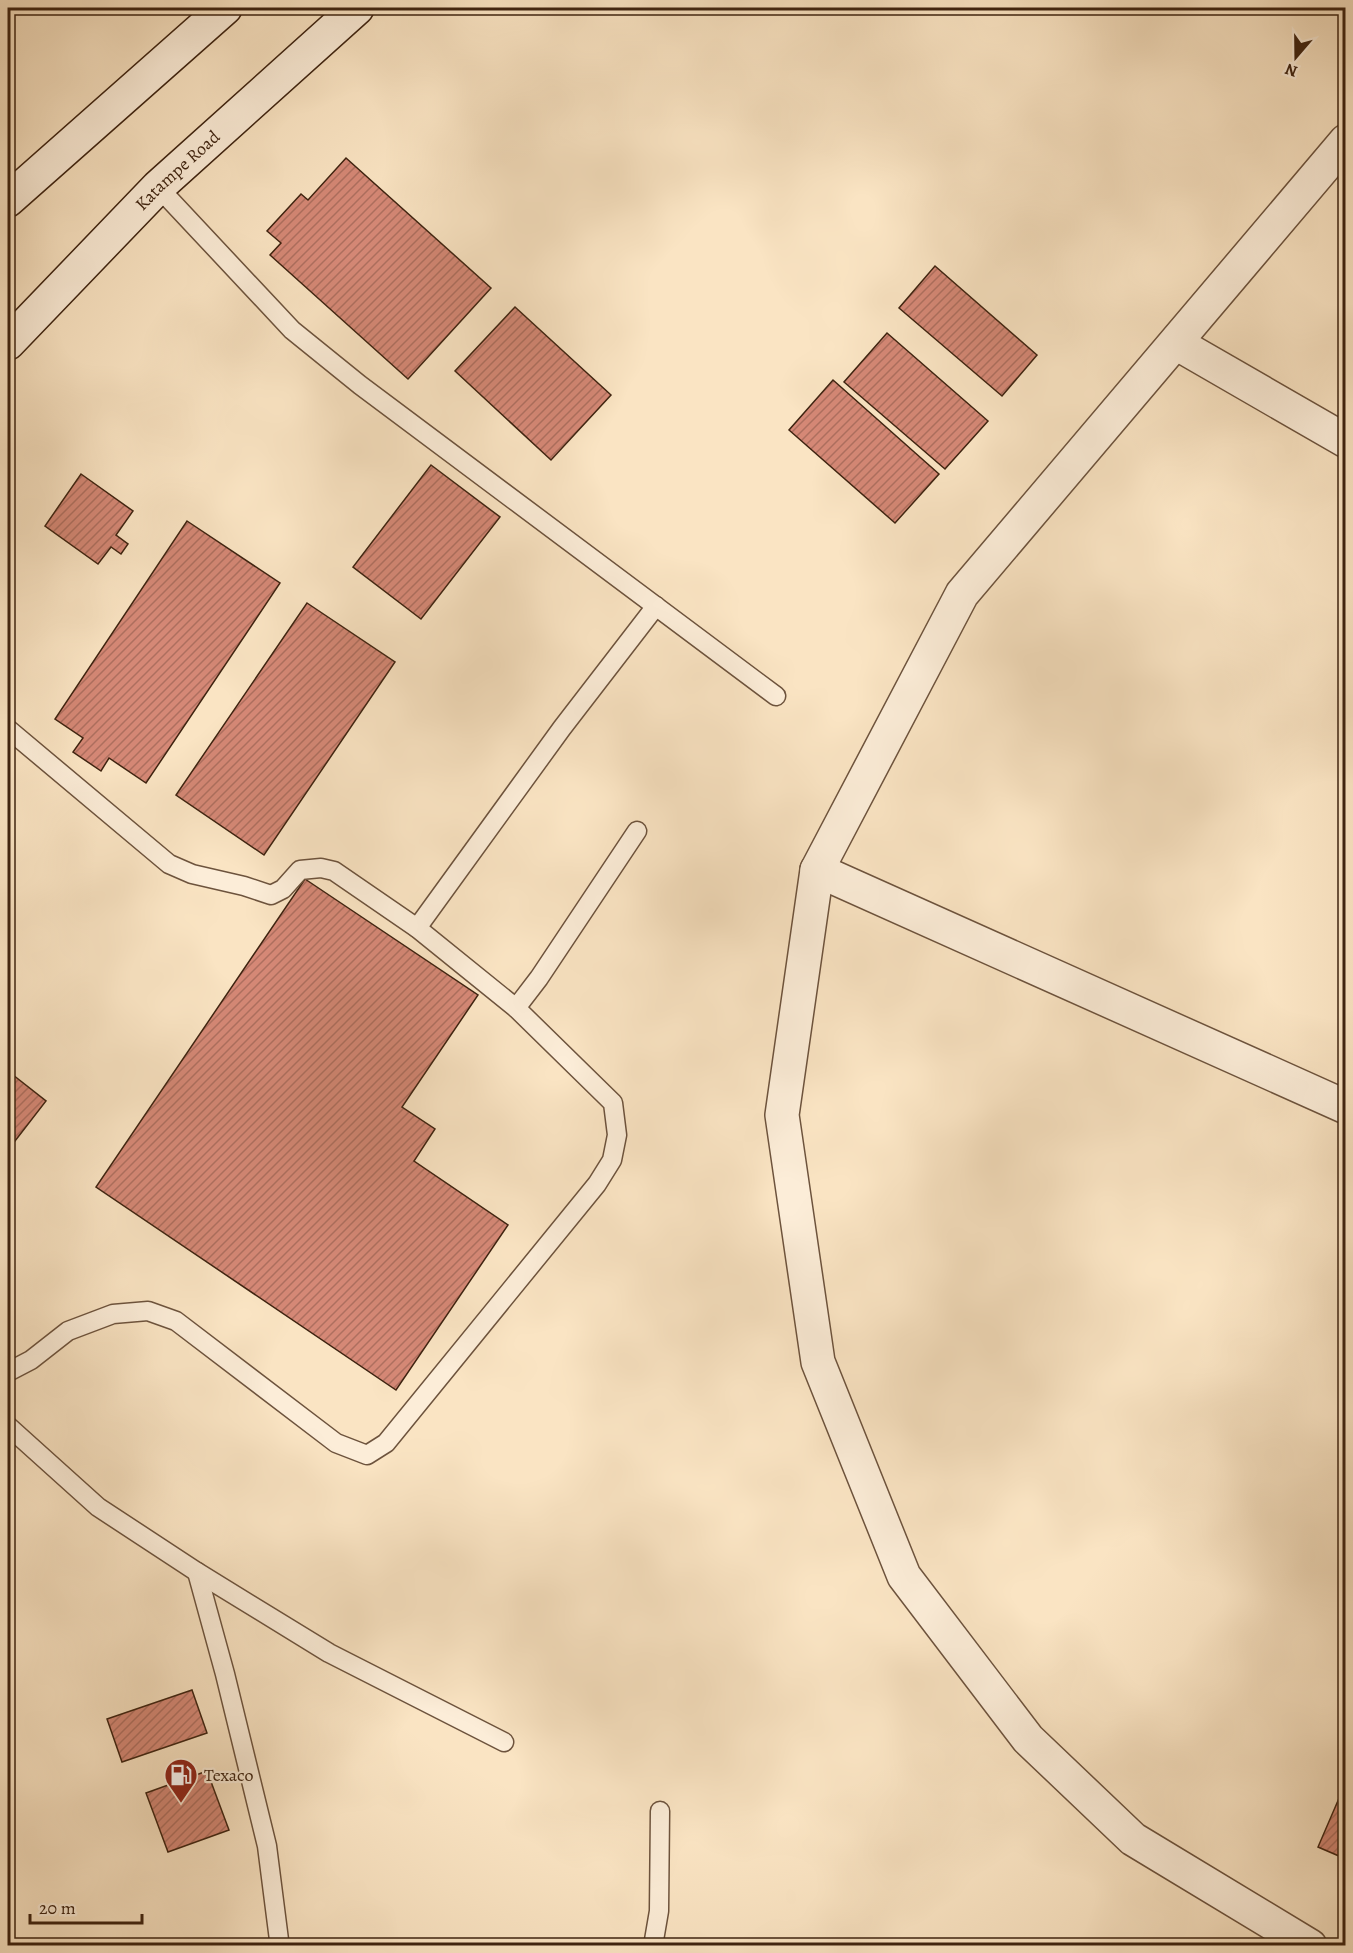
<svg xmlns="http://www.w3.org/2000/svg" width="1353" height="1953" viewBox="0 0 1353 1953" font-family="Alegreya,serif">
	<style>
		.building { fill: url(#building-hatch); stroke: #3e2310; stroke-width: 1.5 }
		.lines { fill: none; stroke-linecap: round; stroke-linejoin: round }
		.lane-casing { stroke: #6d533d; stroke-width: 21 }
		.street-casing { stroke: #6d533d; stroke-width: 36 }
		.secondary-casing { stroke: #3e2310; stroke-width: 36 }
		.lane { stroke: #fcedd8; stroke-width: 18 }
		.street { stroke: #fcedd8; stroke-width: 33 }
		.secondary { stroke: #fcedd8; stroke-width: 33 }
		.labels { text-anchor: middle; stroke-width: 4.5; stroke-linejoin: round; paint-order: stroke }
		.street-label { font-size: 18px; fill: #3e2310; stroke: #fcedd8 }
		.poi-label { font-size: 18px; fill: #3e2310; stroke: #fcedd8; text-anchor: start }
	</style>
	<defs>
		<pattern id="building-hatch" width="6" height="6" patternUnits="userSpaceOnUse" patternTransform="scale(1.5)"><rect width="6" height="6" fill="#d58876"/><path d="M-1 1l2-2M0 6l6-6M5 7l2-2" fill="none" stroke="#ae6f5f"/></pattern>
	</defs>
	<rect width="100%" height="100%" fill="#fae4c3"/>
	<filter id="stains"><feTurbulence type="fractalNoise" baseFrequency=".00333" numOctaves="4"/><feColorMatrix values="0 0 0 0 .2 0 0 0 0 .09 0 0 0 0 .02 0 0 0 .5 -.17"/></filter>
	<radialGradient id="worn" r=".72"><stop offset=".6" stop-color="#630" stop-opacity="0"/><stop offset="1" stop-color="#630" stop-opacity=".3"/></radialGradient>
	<g class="building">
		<polygon points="346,158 491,288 408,379 270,255 281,243 267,231 301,194 308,200"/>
		<polygon points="935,266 1037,355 1002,396 899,308"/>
		<polygon points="515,307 611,395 551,460 455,371"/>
		<polygon points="887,333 988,421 945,469 844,382"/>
		<polygon points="833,380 939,474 895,523 789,430"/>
		<polygon points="431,465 500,517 421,619 353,567"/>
		<polygon points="81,474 133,511 116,535 128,544 121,554 111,547 98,564 45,526"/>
		<polygon points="187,521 280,583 146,783 109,758 101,771 73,752 83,738 55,719"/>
		<polygon points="307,603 395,662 264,855 176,795"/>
		<polygon points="305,879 478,995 402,1107 435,1129 414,1161 508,1225 396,1390 96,1187"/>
		<polygon points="8,1071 46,1101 8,1150"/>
		<polygon points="192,1690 207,1733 122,1762 107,1719"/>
		<polygon points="207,1771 229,1830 168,1852 146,1793"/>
		<polygon points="1346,1782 1346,1859 1318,1847"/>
	</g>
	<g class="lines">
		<g class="lane-casing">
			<g id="lane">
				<polyline points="158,187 292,330 360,385 776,696"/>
				<polyline points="8,729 169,864 192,874 244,886 271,895 283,889 300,870 321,868 334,871 417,928 516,1008 613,1103 617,1135 612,1160 597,1184 386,1443 367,1455 336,1443 176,1321 148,1311 113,1314 68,1331 31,1360 8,1372"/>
				<polyline points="417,928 562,728 656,606"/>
				<polyline points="516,1008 539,978 637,831"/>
				<polyline points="8,1426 98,1507 197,1572 329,1653 504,1742"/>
				<polyline points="197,1572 225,1674 267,1846 279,1940"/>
				<polyline points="653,1946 659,1911 660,1811"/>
			</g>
		</g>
		<g class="street-casing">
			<g id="street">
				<polyline points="1176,343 1346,441"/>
				<polyline points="817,870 1346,1107"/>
				<polyline points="1310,1946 1133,1839 1028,1739 904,1576 818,1362 782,1115 817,870 962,594 1346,141"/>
			</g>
		</g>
		<g class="secondary-casing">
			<g id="secondary">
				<polyline points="8,200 225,8"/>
				<path id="s1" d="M8 343 158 187 357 8"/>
			</g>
		</g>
		<use href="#lane" class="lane"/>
		<use href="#street" class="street"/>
		<use href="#secondary" class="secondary"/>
	</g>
	<defs>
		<g id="fuel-pin" transform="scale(1.725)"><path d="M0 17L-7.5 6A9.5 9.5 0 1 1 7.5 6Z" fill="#8f2418" stroke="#fcedd8"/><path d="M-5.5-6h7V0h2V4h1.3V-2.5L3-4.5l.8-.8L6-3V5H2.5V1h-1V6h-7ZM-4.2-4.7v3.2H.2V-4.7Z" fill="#fff"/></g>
	</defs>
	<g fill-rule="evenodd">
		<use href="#fuel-pin" x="181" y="1775"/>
	</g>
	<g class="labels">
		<g class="street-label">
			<text dy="6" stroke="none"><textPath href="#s1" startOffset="242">Katampe Road</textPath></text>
		</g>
		<g class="poi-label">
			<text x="204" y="1781">Texaco</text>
		</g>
	</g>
	<rect width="1353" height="1953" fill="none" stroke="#fae4c3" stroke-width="30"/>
	<rect x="9" y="9" width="1335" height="1935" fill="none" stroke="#3e2310" stroke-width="3"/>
	<rect x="15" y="15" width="1323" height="1923" fill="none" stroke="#3e2310" stroke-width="1.5"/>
	<g transform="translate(1296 57) rotate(200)" stroke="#fcedd8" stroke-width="4.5" paint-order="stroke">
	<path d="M0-4.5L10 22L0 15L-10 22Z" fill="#3e2310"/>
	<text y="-9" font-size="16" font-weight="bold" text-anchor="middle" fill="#3e2310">N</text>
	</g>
	<path d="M30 1914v9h112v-9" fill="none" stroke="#3e2310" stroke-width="3"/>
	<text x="39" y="1914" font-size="18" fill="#3e2310" stroke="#fcedd8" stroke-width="4.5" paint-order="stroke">20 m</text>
	<rect width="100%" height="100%" filter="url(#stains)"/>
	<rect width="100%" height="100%" fill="url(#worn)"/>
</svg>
